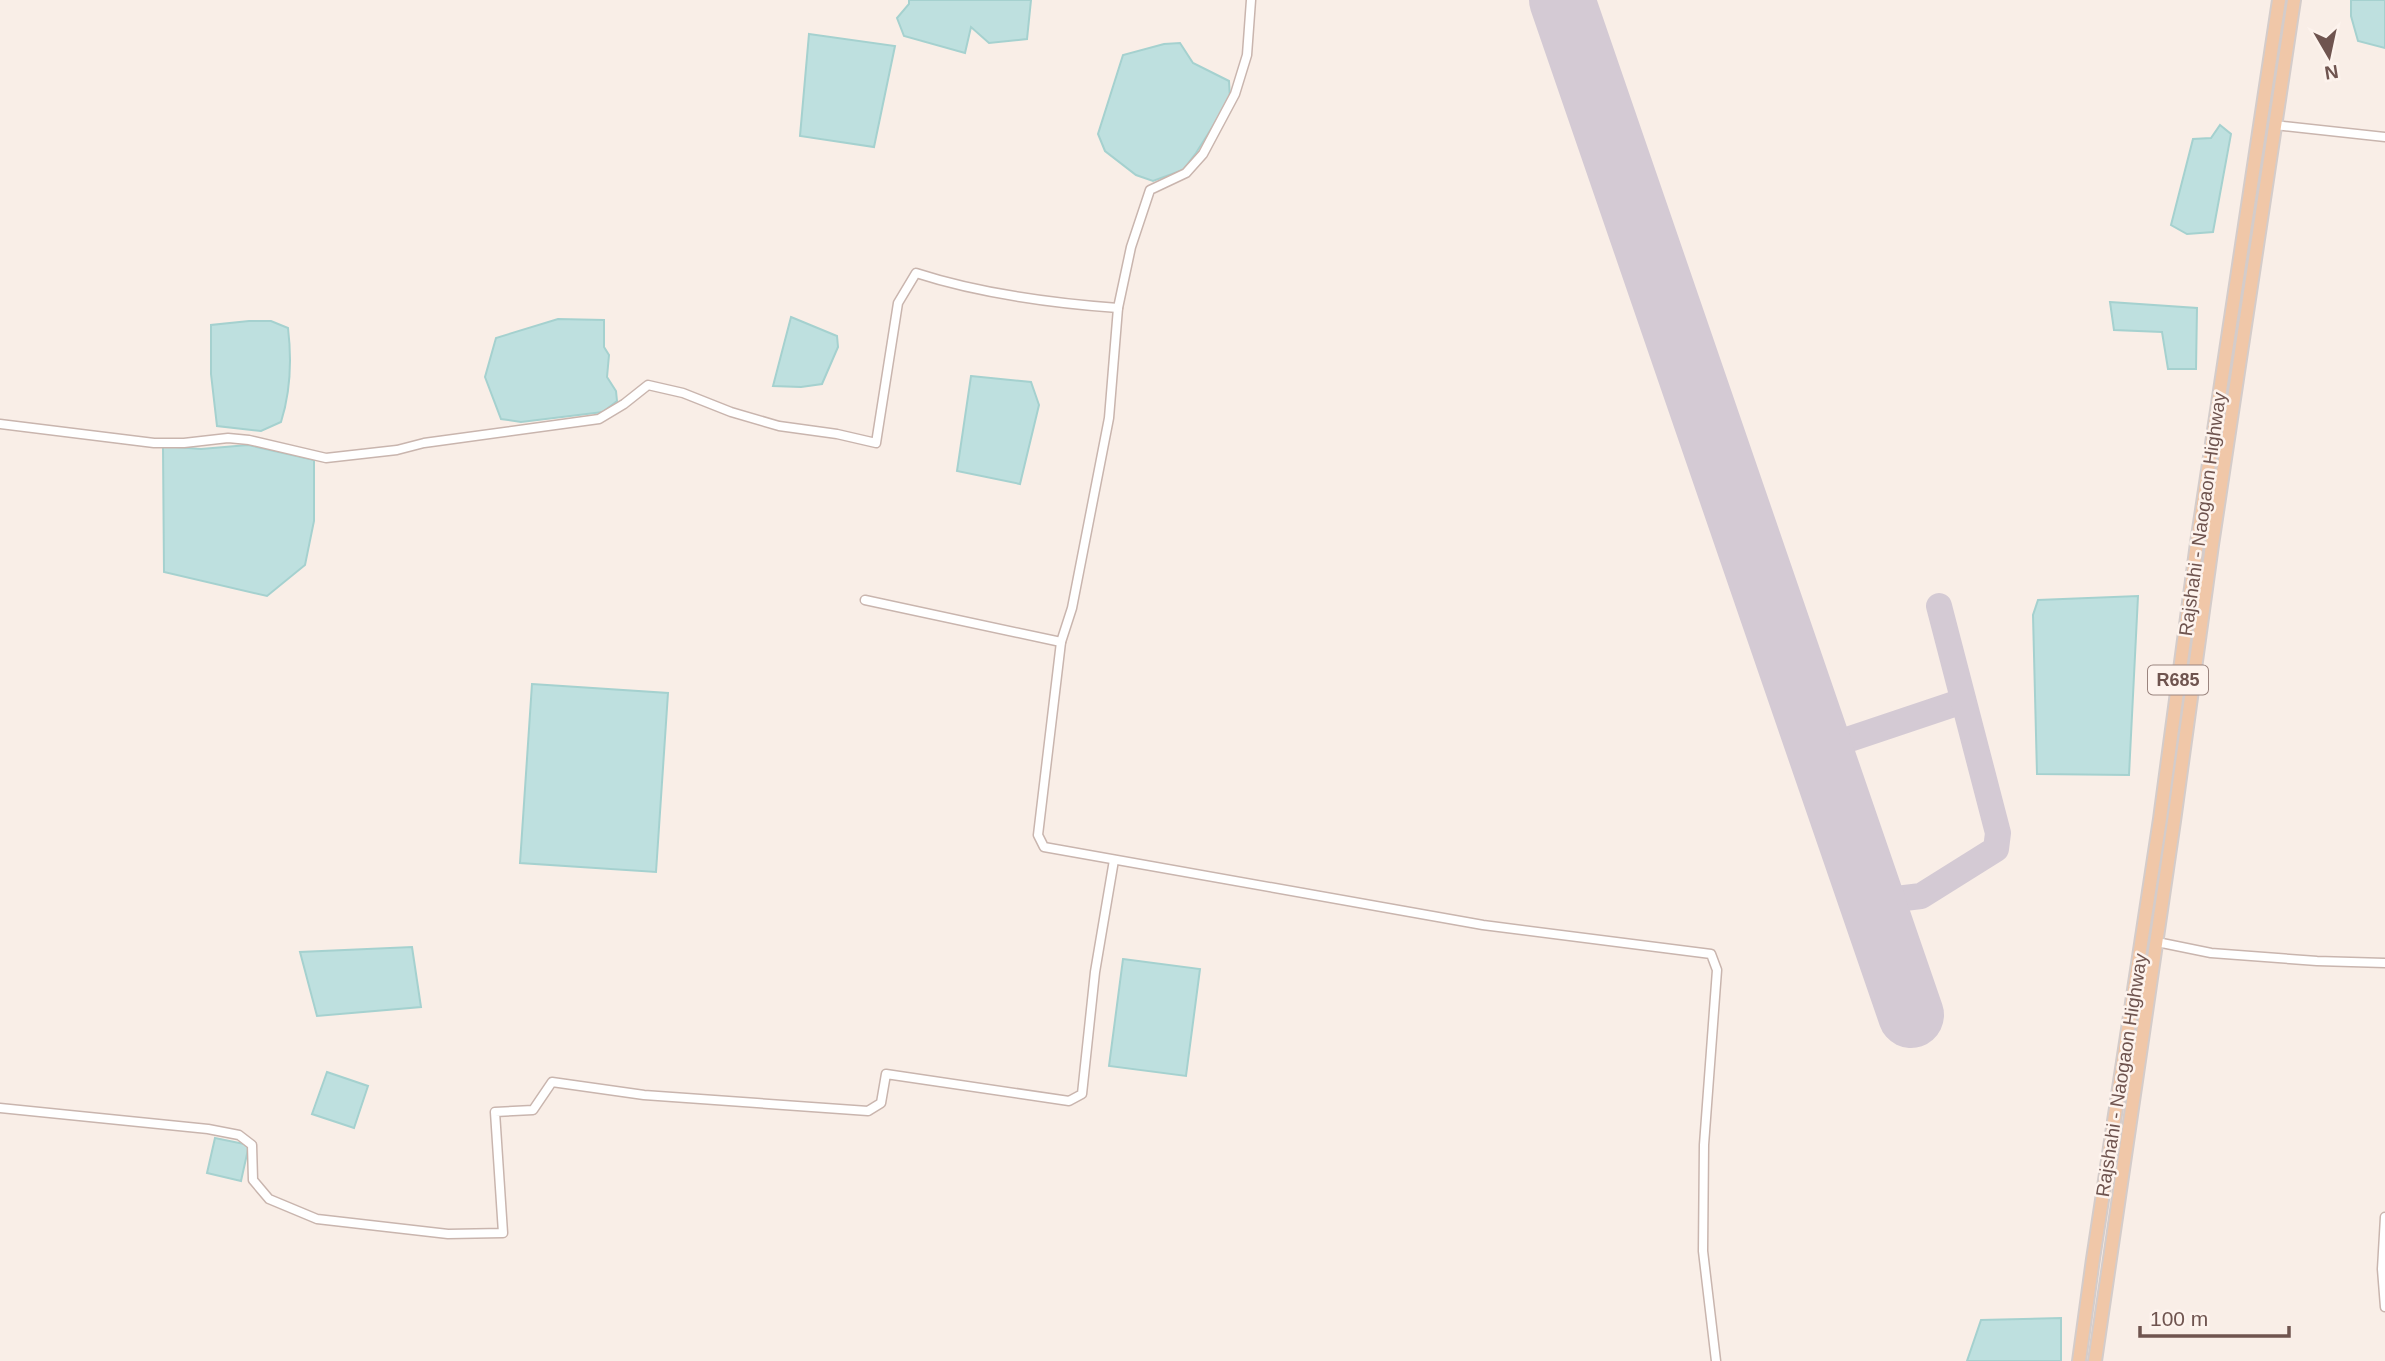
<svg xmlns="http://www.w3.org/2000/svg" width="2385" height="1361" viewBox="0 0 2385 1361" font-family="Arial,sans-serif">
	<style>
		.water { fill: #bee0df; stroke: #a5d1cf; stroke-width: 2 }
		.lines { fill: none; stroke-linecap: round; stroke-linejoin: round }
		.taxiway { stroke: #d4cad4; stroke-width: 26 }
		.runway { stroke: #d4cad4; stroke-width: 66 }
		.street-casing { stroke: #c9b5ae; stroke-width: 11 }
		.primary-casing { stroke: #d4ccca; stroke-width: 16 }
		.street { stroke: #fff; stroke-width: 8 }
		.primary { stroke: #f0c7a8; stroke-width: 12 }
		.labels { text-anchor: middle; stroke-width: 5; stroke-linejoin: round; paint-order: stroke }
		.shield { fill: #fdf3ed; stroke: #9a847e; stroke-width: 2 }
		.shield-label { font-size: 18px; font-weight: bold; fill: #6f544f }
		.street-label { font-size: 19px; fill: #6f544f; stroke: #fdf3ed }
	</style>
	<rect width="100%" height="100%" fill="#f9eee7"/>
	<g class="water">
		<polygon points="909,0 1031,0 1027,39 989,43 971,27 965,53 904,36 897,18 909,4"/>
		<polygon points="2351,0 2385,0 2385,48 2358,41 2351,16"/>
		<polygon points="809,34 895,46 874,147 800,136"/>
		<polygon points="1180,43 1193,63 1229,81 1230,99 1196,153 1183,170 1153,181 1136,175 1105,151 1098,134 1123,55 1164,44"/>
		<polygon points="2220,125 2231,134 2213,232 2187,234 2171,225 2193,139 2211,138"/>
		<polygon points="2110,302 2197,308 2196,369 2168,369 2162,332 2114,330"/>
		<polygon points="791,317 837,336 838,347 822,384 801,387 773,386"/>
		<polygon points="558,319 604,320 604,347 609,355 607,377 616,391 617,401 603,412 521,422 501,419 485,377 496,338"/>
		<path d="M249 321H271L288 328C292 361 291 390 281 422L261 431 217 426 211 374V325Z"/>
		<polygon points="971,376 1031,382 1039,405 1020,484 957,471"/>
		<polygon points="248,445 314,460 314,521 305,565 267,596 164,572 163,446 201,449"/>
		<polygon points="2138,596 2129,775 2037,774 2033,615 2038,600"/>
		<polygon points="532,684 668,693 656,872 520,863"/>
		<polygon points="412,947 421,1007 317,1016 300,952"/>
		<polygon points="1123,959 1200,969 1186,1076 1109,1066"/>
		<polygon points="327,1072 368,1086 354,1128 312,1114"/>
		<polygon points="215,1138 249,1145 241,1181 207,1173"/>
		<polygon points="2061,1318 2061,1361 1967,1361 1981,1320"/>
	</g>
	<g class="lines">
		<g class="taxiway">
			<polyline points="1820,749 1963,701"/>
			<polyline points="1868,893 1888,900 1921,896 1996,849 1998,833 1939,606"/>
		</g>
		<polyline class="runway" points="1562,0 1911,1015"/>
		<g class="street-casing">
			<g id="street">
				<polyline points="1251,0 1247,55 1235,94 1203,154 1186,173 1150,190 1131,247 1118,308 1109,418 1072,608 1061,642 1038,835 1044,847 1483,925 1711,954 1717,970 1704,1145 1703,1251 1716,1361"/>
				<polyline points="2274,125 2385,137"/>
				<path d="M0 424 154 443H184L228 438 249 440 326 458 397 450 424 443 599 419 624 404 648 385 683 393 731 412 779 426 837 434 876 443 898 303 916 273C981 294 1050 303 1118 308"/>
				<polyline points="865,600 1061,642"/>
				<polyline points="2157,942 2211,953 2317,961 2385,963"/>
				<polyline points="0,1108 208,1129 239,1135 252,1145 253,1180 269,1199 317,1219 448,1234 503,1233 495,1112 533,1110 552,1082 644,1095 868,1111 881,1103 886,1074 1069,1101 1082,1094 1095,972 1114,860"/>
				<polyline points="2385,1217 2382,1269 2385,1307"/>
			</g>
		</g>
		<g class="primary-casing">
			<g id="primary">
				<polyline points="2079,1361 2093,1259 2160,819 2197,543 2279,0"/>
				<polyline points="2095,1361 2174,821 2212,545 2294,0"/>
			</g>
		</g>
		<use href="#street" class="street"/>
		<use href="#primary" class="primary"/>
	</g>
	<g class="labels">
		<rect class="shield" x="2148" y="665.5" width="60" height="29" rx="5"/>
		<g class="shield-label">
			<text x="2178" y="686">R685</text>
		</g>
		<g class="street-label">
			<text transform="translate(2202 514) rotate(-82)" y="7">Rajshahi - Naogaon Highway</text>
			<text transform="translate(2121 1075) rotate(-81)" y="7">Rajshahi - Naogaon Highway</text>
		</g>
	</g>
	<g transform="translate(2329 56) rotate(171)" stroke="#fdf3ed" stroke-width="5" paint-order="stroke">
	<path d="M0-5L12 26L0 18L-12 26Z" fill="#6f544f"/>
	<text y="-10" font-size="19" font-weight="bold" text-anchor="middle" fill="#6f544f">N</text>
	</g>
	<path d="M2140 1326v10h149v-10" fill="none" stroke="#6f544f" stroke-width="3.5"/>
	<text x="2150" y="1326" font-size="21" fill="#6f544f" stroke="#fdf3ed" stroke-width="5" paint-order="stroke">100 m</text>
</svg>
